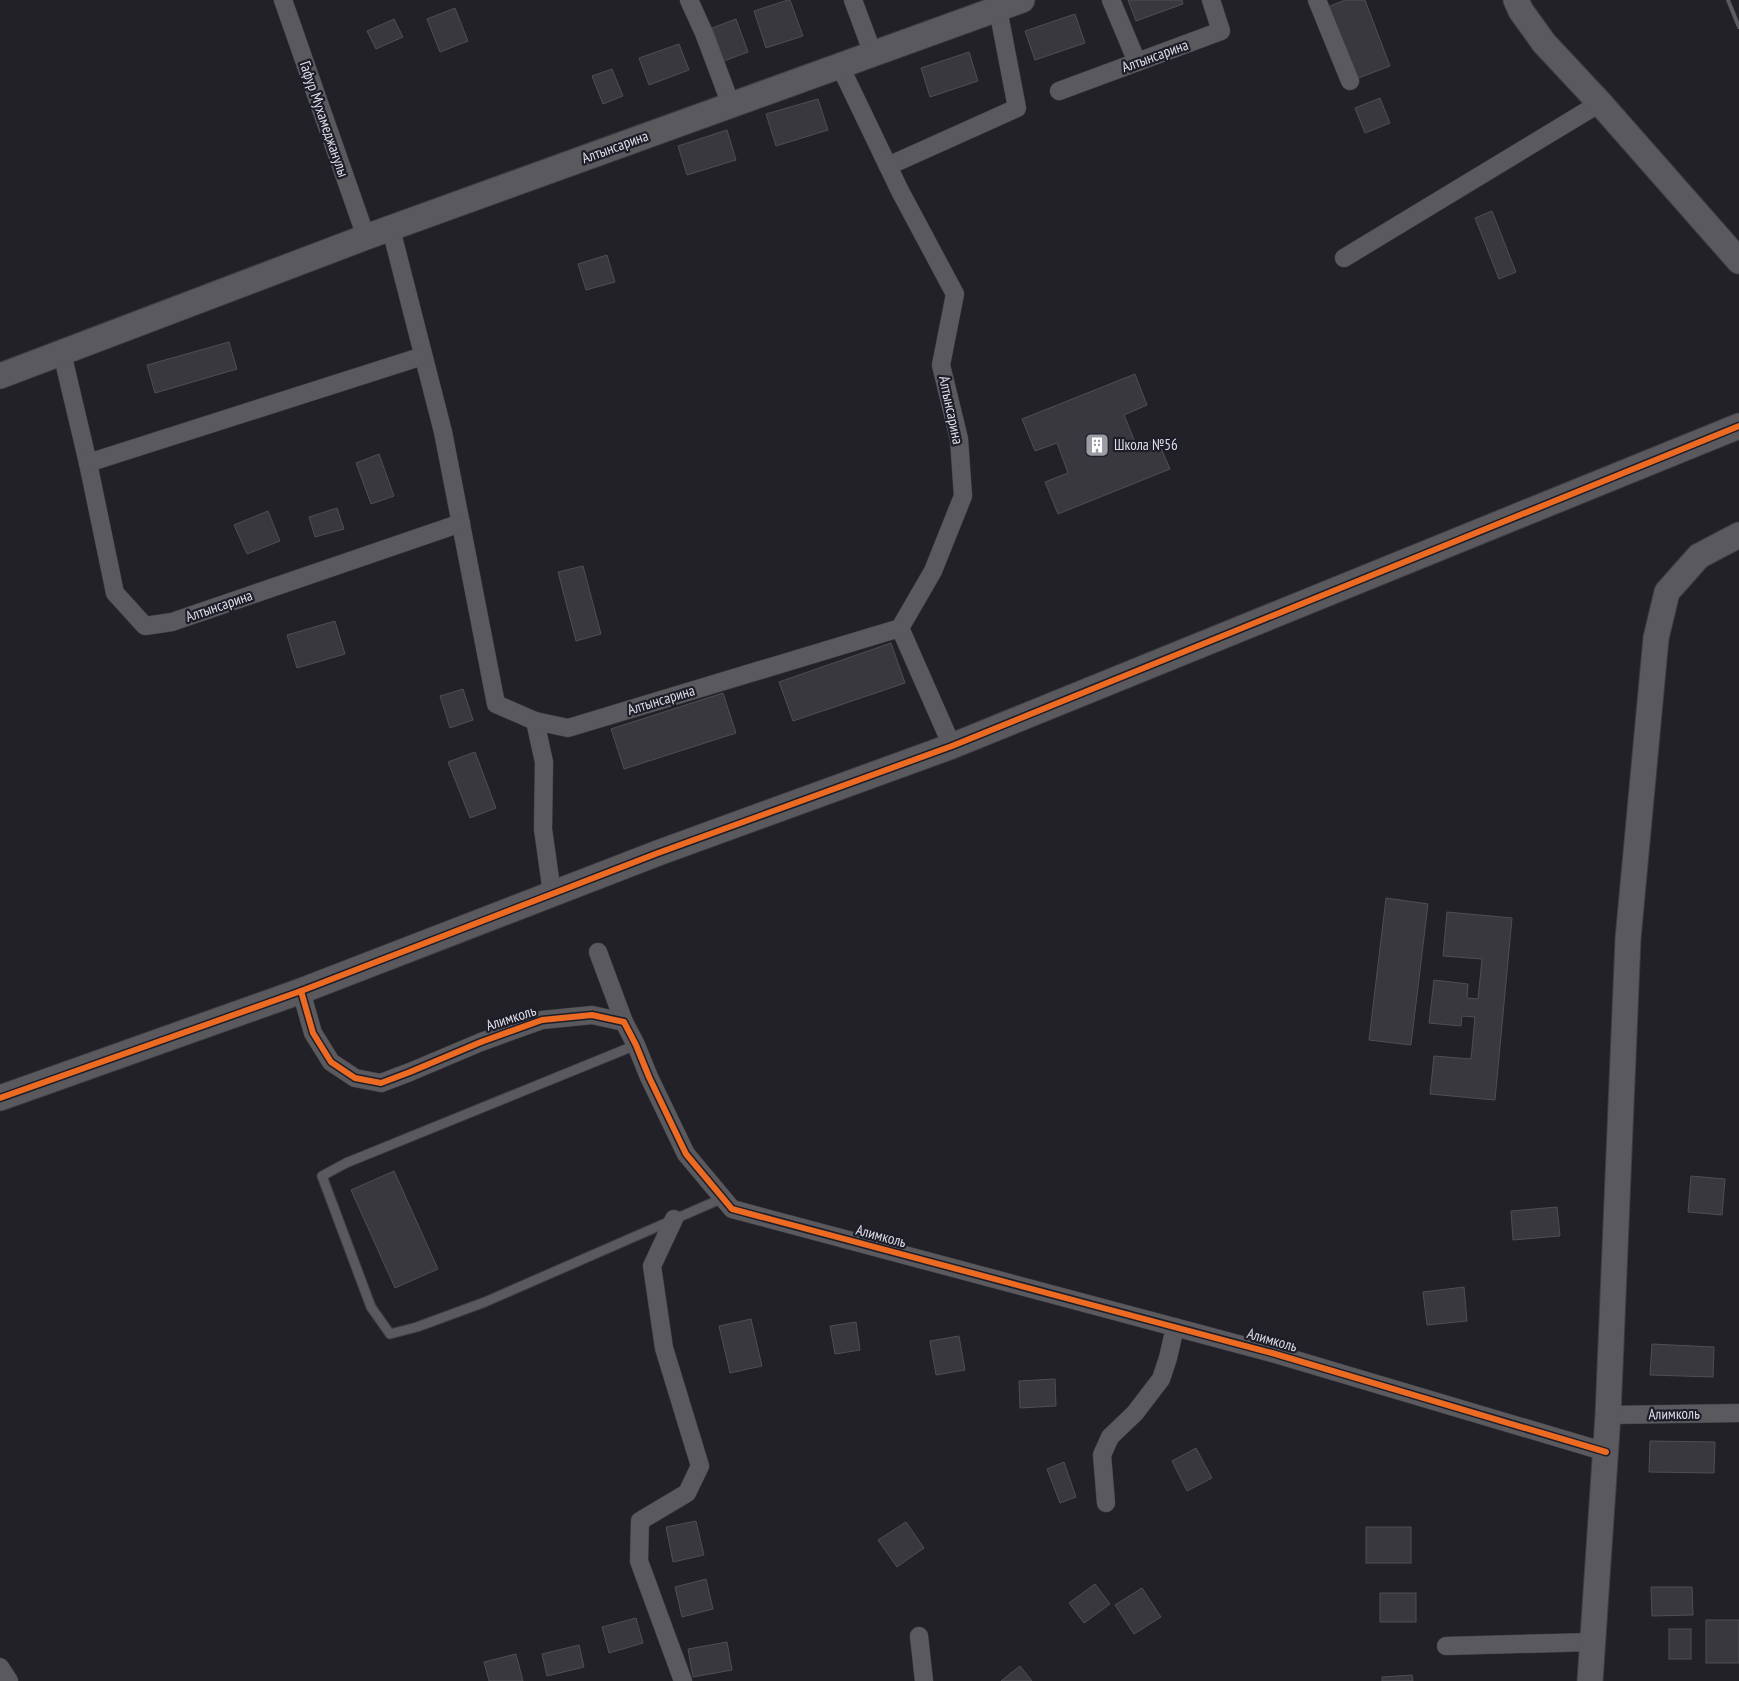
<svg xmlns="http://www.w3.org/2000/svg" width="1739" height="1681" viewBox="0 0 1739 1681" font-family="'PT Sans Narrow',sans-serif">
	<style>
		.building { fill: #38383e; stroke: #4e4e53 }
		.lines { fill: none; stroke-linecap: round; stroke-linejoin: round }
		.lane-casing { stroke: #3d3d43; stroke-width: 11 }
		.street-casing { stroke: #3d3d43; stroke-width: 19 }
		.secondary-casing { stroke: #3d3d43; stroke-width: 27 }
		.lane { stroke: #59595e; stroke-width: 9 }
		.street { stroke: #59595e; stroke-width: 18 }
		.secondary { stroke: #59595e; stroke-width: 25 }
		.rail { stroke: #5b5b60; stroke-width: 4 }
		.cycleway-casing { stroke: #1e1e2a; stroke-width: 9 }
		.cycleway { stroke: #ed6a23; stroke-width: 6 }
		.labels { text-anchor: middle; stroke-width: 4.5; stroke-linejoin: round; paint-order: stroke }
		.street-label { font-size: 15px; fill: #dedee7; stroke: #1e1e2a }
		.poi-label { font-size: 15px; fill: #dedee7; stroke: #1e1e2a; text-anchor: start }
	</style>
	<rect width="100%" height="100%" fill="#212127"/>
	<g class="building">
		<polygon points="788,0 790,0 803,36 766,48 754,11"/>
		<polygon points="1128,0 1182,0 1183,4 1136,21"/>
		<polygon points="1345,0 1365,0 1390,66 1356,79 1328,7"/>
		<polygon points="455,8 468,41 440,52 427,19"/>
		<polygon points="1075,14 1085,43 1035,60 1025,31"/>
		<polygon points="394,19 403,37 376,49 367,31"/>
		<polygon points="736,19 748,52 724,61 712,28"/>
		<polygon points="679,44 689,70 649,85 639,58"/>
		<polygon points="969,52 978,81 930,97 921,68"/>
		<polygon points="612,69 623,96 603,104 592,76"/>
		<polygon points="1380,98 1390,123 1365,133 1355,108"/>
		<polygon points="818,99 828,130 776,146 766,114"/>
		<polygon points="727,130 736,160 687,175 678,146"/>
		<polygon points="1492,211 1516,272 1499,279 1475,218"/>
		<polygon points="607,255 615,282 586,290 578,264"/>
		<polygon points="229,342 237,369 155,393 147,365"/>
		<polygon points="1135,374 1147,405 1124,415 1137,447 1157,439 1170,469 1058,514 1045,482 1068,473 1057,443 1035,451 1022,419"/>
		<polygon points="379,454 394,496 371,504 356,463"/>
		<polygon points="337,508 344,529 315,537 309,517"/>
		<polygon points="268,511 280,541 247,554 234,525"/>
		<polygon points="583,566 601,634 576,641 558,572"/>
		<polygon points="335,621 345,654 297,668 287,635"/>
		<polygon points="891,643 905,683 793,721 779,682"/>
		<polygon points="463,689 473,720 450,728 440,696"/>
		<polygon points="723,693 736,733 624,769 611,729"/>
		<polygon points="475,752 496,808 470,818 448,762"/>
		<polygon points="1386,898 1428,904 1411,1045 1369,1040"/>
		<polygon points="1447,912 1512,918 1495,1100 1430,1094 1434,1056 1471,1059 1475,1017 1462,1016 1461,1026 1429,1023 1434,980 1468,984 1467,998 1478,999 1482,959 1443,956"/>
		<polygon points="394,1171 438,1269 395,1288 351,1190"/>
		<polygon points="1691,1176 1725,1179 1722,1215 1688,1212"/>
		<polygon points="1557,1207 1560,1236 1513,1240 1511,1211"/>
		<polygon points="1464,1287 1467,1321 1427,1325 1423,1292"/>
		<polygon points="751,1319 762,1366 730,1373 719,1326"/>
		<polygon points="856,1322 860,1350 835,1354 830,1326"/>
		<polygon points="959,1336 965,1370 936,1375 930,1341"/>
		<polygon points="1652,1344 1714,1347 1713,1377 1650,1375"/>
		<polygon points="1055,1379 1056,1406 1020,1408 1019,1381"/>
		<polygon points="1650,1441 1715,1442 1714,1473 1649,1472"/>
		<polygon points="1196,1448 1212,1478 1187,1491 1172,1461"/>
		<polygon points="1064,1462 1076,1497 1060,1503 1047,1469"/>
		<polygon points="696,1521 704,1555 673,1562 666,1527"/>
		<polygon points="906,1522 924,1548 897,1567 878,1540"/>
		<rect x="1366" y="1527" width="45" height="36"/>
		<polygon points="706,1579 713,1609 682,1617 675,1587"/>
		<polygon points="1095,1584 1110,1604 1084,1623 1069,1603"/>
		<polygon points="1651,1587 1692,1587 1693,1615 1652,1616"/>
		<polygon points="1142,1588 1161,1617 1134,1634 1115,1605"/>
		<rect x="1380" y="1593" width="36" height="29"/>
		<polygon points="636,1618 643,1643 609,1653 602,1627"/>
		<rect x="1706" y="1620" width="33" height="43"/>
		<rect x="1669" y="1629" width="22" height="30"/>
		<polygon points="727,1642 732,1670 693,1677 688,1649"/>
		<polygon points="579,1645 584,1667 547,1676 542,1654"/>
		<polygon points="516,1654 523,1681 489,1681 484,1662"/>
		<polygon points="1020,1666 1032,1681 1001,1681"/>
		<polygon points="1412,1675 1413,1681 1382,1681 1382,1677"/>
	</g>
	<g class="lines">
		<g class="lane-casing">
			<polyline id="lane" points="636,1045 346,1163 322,1176 371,1307 390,1334 417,1327 485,1302 723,1198"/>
		</g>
		<g class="street-casing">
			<g id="street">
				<polyline points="283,0 366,237"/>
				<polyline points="689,0 704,33 731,105"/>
				<polyline points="853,0 873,54"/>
				<polyline points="1111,0 1137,62"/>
				<polyline points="1317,0 1350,81"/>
				<polyline points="1059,91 1221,31 1211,0"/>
				<polyline points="888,166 1017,108 998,9"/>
				<polyline points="391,229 443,432 496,704 535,721 544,762 543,829 552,893"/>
				<polyline points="1344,258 1600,103"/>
				<polyline points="62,353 88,463 115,593 145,626 172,622 461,523"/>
				<polyline points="88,463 423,356"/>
				<polyline points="900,628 952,746"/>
				<polyline points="535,721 568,728 900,628 933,571 963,496 959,439 941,365 955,294 900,191 840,66"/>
				<polyline points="598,952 624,1022"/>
				<polyline points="301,991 313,1033 331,1062 355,1078 381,1083 410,1072 481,1042 542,1020 592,1015 624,1022 636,1045 649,1077 686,1154 732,1209 1272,1353 1606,1452"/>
				<polyline points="674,1219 652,1266 664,1348 700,1466 687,1493 640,1521 639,1561 683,1681"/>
				<polyline points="1608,1415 1739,1413"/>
				<polyline points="1106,1503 1102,1455 1110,1437 1135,1413 1161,1379 1168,1358 1175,1327"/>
				<polyline points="919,1636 924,1681"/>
				<polyline points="1446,1646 1593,1642"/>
				<polyline points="0,1667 9,1681"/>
			</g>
		</g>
		<g class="secondary-casing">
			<g id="secondary">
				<polyline points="1516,0 1521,11 1544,43 1600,103 1739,261"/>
				<polyline points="0,376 366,237 1022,0"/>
				<polyline points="0,1098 301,991 658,853 952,746 1739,426"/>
				<polyline points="1590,1681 1608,1415 1628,939 1656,638 1667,592 1699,556 1739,535"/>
			</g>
		</g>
		<use href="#lane" class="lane"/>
		<use href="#street" class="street"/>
		<use href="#secondary" class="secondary"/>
		<polyline class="rail" points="1728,0 1739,27"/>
		<g class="cycleway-casing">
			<g id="cycleway">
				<polyline points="301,991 313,1033 331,1062 355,1078 381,1083 410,1072 481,1042 542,1020 592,1015 624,1022 636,1045 649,1077 686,1154 732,1209 1272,1353 1606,1452"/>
				<polyline points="0,1098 301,991 658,853 952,746 1739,426"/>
			</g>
		</g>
		<use href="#cycleway" class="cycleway"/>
	</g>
	<defs>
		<g id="building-square" transform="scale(1.25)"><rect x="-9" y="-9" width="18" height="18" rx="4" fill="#9c9ca4" stroke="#1e1e2a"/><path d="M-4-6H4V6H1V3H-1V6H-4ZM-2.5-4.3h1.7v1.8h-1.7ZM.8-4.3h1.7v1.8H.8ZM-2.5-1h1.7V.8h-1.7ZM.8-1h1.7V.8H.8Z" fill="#fff"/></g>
	</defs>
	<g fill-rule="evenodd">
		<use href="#building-square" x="1097" y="445"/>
	</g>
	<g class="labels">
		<g class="street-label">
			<text transform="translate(1155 56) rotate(-20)" y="5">Алтынсарина</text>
			<text transform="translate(324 119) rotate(71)" y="5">Гафур Мухамеджанулы</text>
			<text transform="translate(615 147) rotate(-20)" y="5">Алтынсарина</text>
			<text transform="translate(951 410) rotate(78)" y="5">Алтынсарина</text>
			<text transform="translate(219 606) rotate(-19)" y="5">Алтынсарина</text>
			<text transform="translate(661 700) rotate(-17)" y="5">Алтынсарина</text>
			<text transform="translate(511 1018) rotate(-18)" y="5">Алимколь</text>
			<text transform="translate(881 1236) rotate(15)" y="5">Алимколь</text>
			<text transform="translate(1272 1340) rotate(16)" y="5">Алимколь</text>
			<text transform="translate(1674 1414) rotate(-1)" y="5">Алимколь</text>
		</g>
		<g class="poi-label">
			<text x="1114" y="450">Школа №56</text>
		</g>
	</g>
</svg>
